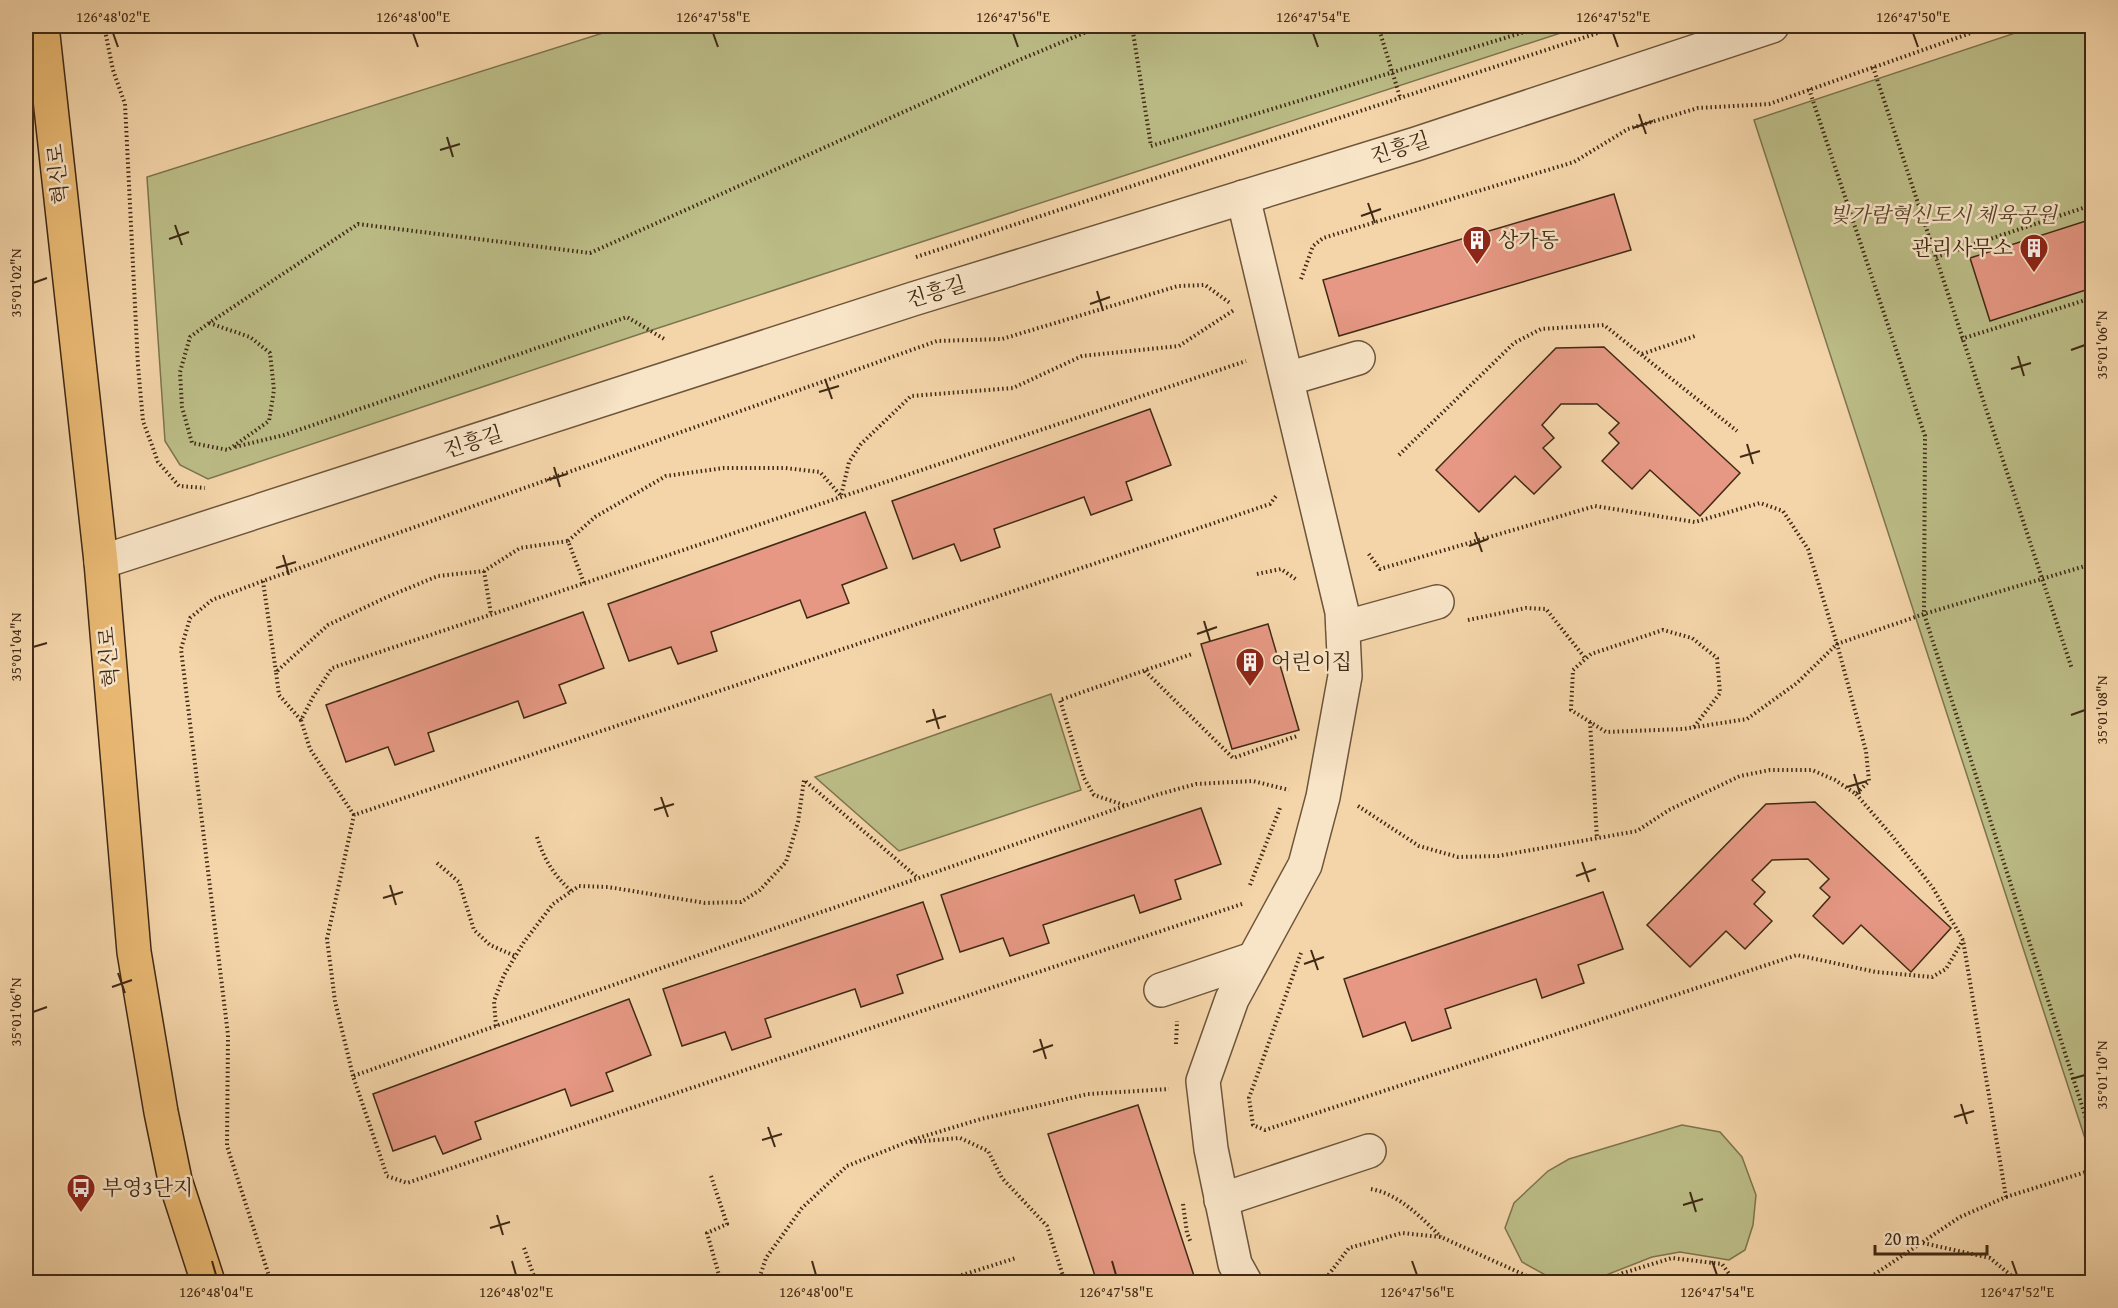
<svg xmlns="http://www.w3.org/2000/svg" width="2118" height="1308" viewBox="0 0 2118 1308" font-family="'Gentium Book Plus','Noto Serif KR',serif">
	<style>
		.green { fill: #bcbd87; stroke: #7e744e; stroke-width: 1.5 }
		.building { fill: #e69884; stroke: #402a15; stroke-width: 1.5 }
		.lines { fill: none; stroke-linecap: round; stroke-linejoin: round }
		.minor-casing { stroke: #6d553a; stroke-width: 36 }
		.major-casing { stroke: #402a15; stroke-width: 36 }
		.path { stroke: #402a15; stroke-width: 4; stroke-dasharray: 1.5 3; stroke-linecap: butt }
		.minor { stroke: #f8e4c7; stroke-width: 33 }
		.major { stroke: #eaba74; stroke-width: 33 }
		.ticks { fill: none; stroke: #402a15; stroke-width: 2 }
		.labels { text-anchor: middle; stroke-width: 5; stroke-linejoin: round; paint-order: stroke }
		.street-label { font-size: 21px; fill: #402a15; stroke: #f8e4c7 }
		.park-label { font-size: 21px; font-style: italic; fill: #59472c; stroke: #f8e4c7 }
		.poi-label { font-size: 21px; fill: #402a15; stroke: #f8e4c7; text-anchor: start }
		.neatline { fill: none; stroke: #402a15; stroke-width: 2 }
		.ticks-label { font-size: 15px; text-anchor: middle; fill: #402a15 }
	</style>
	<rect width="100%" height="100%" fill="#f4d5a9"/>
	<filter id="stains"><feTurbulence type="fractalNoise" baseFrequency=".00333" numOctaves="4"/><feColorMatrix values="0 0 0 0 .2 0 0 0 0 .09 0 0 0 0 .02 0 0 0 .5 -.17"/></filter>
	<radialGradient id="worn" r=".72"><stop offset=".6" stop-color="#630" stop-opacity="0"/><stop offset="1" stop-color="#630" stop-opacity=".3"/></radialGradient>
	<g class="green">
		<polygon points="625,26 1582,26 643,333 208,479 180,465 165,441 147,177"/>
		<polygon points="2036,26 2092,26 2092,1160 1754,120"/>
		<polygon points="1051,694 1081,790 899,851 815,777"/>
		<polygon points="1682,1125 1720,1132 1742,1157 1756,1195 1753,1225 1745,1250 1729,1260 1680,1252 1652,1257 1596,1279 1558,1282 1522,1262 1505,1228 1514,1203 1548,1171 1569,1159"/>
	</g>
	<g class="building">
		<polygon points="1614,194 1631,250 1339,336 1323,280"/>
		<polygon points="2092,219 2092,288 1990,321 1970,258"/>
		<polygon points="1604,347 1740,473 1700,516 1650,470 1632,489 1602,461 1619,443 1609,433 1619,423 1597,404 1561,404 1542,425 1554,438 1543,448 1561,467 1534,494 1515,476 1479,512 1436,470 1556,348"/>
		<polygon points="1150,409 1171,465 1126,482 1132,500 1091,515 1084,497 994,529 1000,547 961,561 954,544 913,559 892,501"/>
		<polygon points="865,512 887,568 842,585 849,603 807,618 800,600 711,632 717,651 678,664 671,647 629,661 608,604"/>
		<polygon points="583,612 604,668 559,685 566,703 524,718 518,701 428,733 434,751 395,765 388,747 346,762 326,705"/>
		<polygon points="1268,624 1299,730 1232,749 1201,644"/>
		<polygon points="1815,802 1951,928 1911,972 1861,925 1843,944 1813,916 1830,897 1820,888 1829,879 1808,859 1772,860 1752,880 1765,892 1754,904 1772,921 1745,949 1726,931 1690,967 1647,925 1766,804"/>
		<polygon points="1201,808 1221,864 1175,880 1181,899 1140,913 1134,895 1043,925 1049,943 1010,956 1003,938 960,952 941,895"/>
		<polygon points="1603,892 1623,949 1578,965 1584,983 1542,998 1536,979 1445,1009 1451,1028 1412,1041 1405,1022 1363,1037 1344,979"/>
		<polygon points="923,902 943,959 897,975 903,993 861,1007 855,989 765,1019 771,1037 732,1050 725,1032 682,1046 663,989"/>
		<polygon points="629,999 651,1055 606,1073 613,1091 571,1106 565,1089 475,1122 481,1139 443,1154 435,1136 393,1151 373,1094"/>
		<polygon points="1138,1105 1196,1282 1097,1282 1048,1134"/>
	</g>
	<g class="lines">
		<g class="minor-casing">
			<g id="minor">
				<polyline points="1243,197 1342,612 1345,676 1323,797 1305,865 1232,999 1203,1081 1211,1149 1235,1264 1245,1282"/>
				<polyline points="1287,379 1358,358"/>
				<polyline points="101,562 913,299 1416,144 1772,26"/>
				<polyline points="1343,628 1437,602"/>
				<polyline points="1161,990 1253,959"/>
				<polyline points="1221,1200 1369,1151"/>
			</g>
		</g>
		<g class="major-casing">
			<polyline id="major" points="42,26 101,562 134,952 161,1112 175,1180 208,1282"/>
		</g>
		<g class="path">
			<polyline points="104,26 113,70 125,104 138,366 143,421 158,462 179,486 205,488"/>
			<polyline points="1132,26 1151,146 1544,26"/>
			<polyline points="1378,26 1400,97"/>
			<polyline points="1873,67 2072,669"/>
			<polyline points="1809,89 1925,436 1924,614 2092,1137"/>
			<polyline points="916,257 1619,26"/>
			<polyline points="1936,257 2092,205"/>
			<polyline points="1301,279 1313,246 1323,238 1574,162 1628,129 1698,108 1769,104 1991,26"/>
			<polyline points="209,323 250,337 270,353 274,390 269,421 228,450 192,443 182,407 180,372 190,337 209,323 358,224 590,253 1019,60 1101,26"/>
			<polyline points="1961,339 2092,298"/>
			<polyline points="1642,354 1695,336"/>
			<polyline points="235,447 284,435 627,317 666,340"/>
			<polyline points="1399,455 1514,343 1541,329 1604,325 1737,431"/>
			<polyline points="484,571 491,614"/>
			<polyline points="1257,574 1281,569 1297,580"/>
			<polyline points="263,581 276,672"/>
			<polyline points="584,583 568,541 595,517 666,476 724,468 785,468 820,472 841,496 849,462 861,444 911,396 1013,388 1082,356 1179,346 1234,310"/>
			<polyline points="1468,620 1526,608 1546,609 1585,658"/>
			<polyline points="1145,671 1233,758 1297,736"/>
			<polyline points="301,720 279,695 276,672 328,625 387,597 438,576 484,571 520,548 568,541"/>
			<polyline points="1590,722 1597,839"/>
			<polyline points="1694,727 1720,693 1717,658 1692,638 1663,630 1591,654 1573,670 1571,710 1606,732 1683,729 1747,719 1797,683 1837,644 1924,614 2092,564"/>
			<polyline points="1856,794 1893,837 1933,888 1963,940 2006,1197 1960,1217 1863,1282"/>
			<polyline points="1124,805 1094,795 1084,778 1060,700 1192,654"/>
			<polyline points="1358,806 1419,846 1458,857 1498,856 1637,831 1669,810 1740,776 1770,770 1812,770 1835,780 1856,794 1869,781 1866,751 1837,644 1808,549 1783,511 1760,503 1695,522 1595,506 1380,569 1368,553"/>
			<polyline points="354,815 310,749 301,720 313,697 332,668 1246,361"/>
			<path d="M537 837C544 860 554 875 571 891"/>
			<polyline points="437,863 459,882 474,930 490,945 515,956"/>
			<polyline points="1250,885 1280,808"/>
			<polyline points="1242,904 407,1183 387,1176 353,1076 1156,795 1196,784 1253,781 1289,790"/>
			<polyline points="1301,953 1249,1098 1253,1125 1265,1130 1797,955 1876,972 1932,977 1946,969 1963,940"/>
			<polyline points="496,1026 494,1001 504,975 524,942 553,904 579,886 608,887 705,903 741,902 760,890 786,862 798,822 804,780 918,878"/>
			<polyline points="1176,1044 1177,1021"/>
			<polyline points="353,1076 335,1001 327,939 354,815 1270,504 1276,496"/>
			<polyline points="911,1142 960,1138 988,1151 1002,1178 1047,1226 1065,1282"/>
			<polyline points="711,1176 727,1224 707,1233 721,1282"/>
			<path d="M1371 1189C1399 1194 1422 1218 1441 1237"/>
			<polyline points="2006,1197 2092,1170"/>
			<polyline points="1183,1204 1187,1233 1191,1243"/>
			<polyline points="1923,1243 1990,1258 2019,1282"/>
			<polyline points="524,1248 536,1282"/>
			<polyline points="271,1282 227,1146 228,1035 181,649 190,618 212,600 263,581 937,341 1002,339 1178,286 1205,285 1230,303"/>
			<polyline points="758,1282 766,1258 802,1208 847,1166 915,1139 981,1119 1088,1094 1169,1089"/>
			<polyline points="940,1282 1016,1258"/>
			<polyline points="1323,1282 1349,1248 1402,1233 1441,1237 1540,1282"/>
			<polyline points="1606,1282 1623,1273 1672,1258 1722,1264 1735,1282"/>
		</g>
		<use href="#minor" class="minor"/>
		<use href="#major" class="major"/>
	</g>
	<path class="ticks" d="M113 33 118 47M413 33 418 47M713 33 718 47M1013 33 1018 47M1313 33 1318 47M1613 33 1618 47M1913 33 1918 47M1639 114 1646 134M1633 128 1653 121M447 137 453 157M440 150 460 144M1368 203 1375 223M1361 216 1381 209M175 225 182 245M169 239 189 232M33 283 47 278M1097 291 1103 311M1090 304 1110 297M2071 350 2085 345M2018 356 2024 376M2011 369 2031 363M825 379 832 399M819 392 839 386M1747 444 1753 464M1740 457 1760 451M554 467 560 487M547 480 567 474M1475 532 1482 552M1469 546 1488 539M283 555 289 575M276 568 296 562M1204 621 1210 641M1197 634 1217 627M33 647 47 643M933 709 939 729M2071 715 2085 710M926 722 946 716M1854 774 1860 794M1847 787 1867 781M661 797 668 817M654 810 674 804M1582 862 1589 882M1576 876 1596 869M390 885 396 905M383 898 403 892M1311 950 1318 970M1304 964 1324 957M118 973 125 993M112 987 132 980M33 1012 47 1007M1040 1039 1046 1059M1033 1052 1053 1045M2071 1079 2085 1075M1961 1104 1967 1124M1954 1117 1974 1111M768 1127 775 1147M762 1140 782 1134M1690 1192 1696 1212M1683 1205 1703 1199M497 1215 503 1235M490 1228 510 1222M212 1261 216 1275M512 1261 516 1275M812 1261 816 1275M1112 1261 1116 1275M1412 1261 1417 1275M1712 1261 1717 1275M2012 1261 2017 1275"/>
	<defs>
		<g id="building-pin" transform="scale(1.5)"><path d="M0 17L-7.5 6A9.5 9.5 0 1 1 7.5 6Z" fill="#8f2418" stroke="#f8e4c7"/><path d="M-4-6H4V6H1V3H-1V6H-4ZM-2.5-4.3h1.7v1.8h-1.7ZM.8-4.3h1.7v1.8H.8ZM-2.5-1h1.7V.8h-1.7ZM.8-1h1.7V.8H.8Z" fill="#fff"/></g>
		<g id="bus-pin" transform="scale(1.5)"><path d="M0 17L-7.5 6A9.5 9.5 0 1 1 7.5 6Z" fill="#8f2418" stroke="#f8e4c7"/><path d="M-5-6H5V4H4V6H2V4H-2V6H-4V4H-5ZM-3.5-4V0h7V-4ZM-3.5 1.2v1.5H-2V1.2ZM2 1.2v1.5H3.5V1.2Z" fill="#fff"/></g>
	</defs>
	<g fill-rule="evenodd">
		<use href="#building-pin" x="1477" y="240"/>
		<use href="#building-pin" x="2034" y="248"/>
		<use href="#building-pin" x="1250" y="662"/>
		<use href="#bus-pin" x="81" y="1188"/>
	</g>
	<g class="labels">
		<g class="street-label">
			<text transform="translate(1400 148) rotate(-18)" y="7">진흥길</text>
			<text transform="translate(58 174) rotate(-96)" y="7">혁신로</text>
			<text transform="translate(936 292) rotate(-17)" y="7">진흥길</text>
			<text transform="translate(473 442) rotate(-18)" y="7">진흥길</text>
			<text transform="translate(109 657) rotate(-95)" y="7">혁신로</text>
		</g>
		<g class="park-label">
			<text x="1943" y="222">빛가람혁신도시 체육공원</text>
		</g>
		<g class="poi-label">
			<text x="1498" y="247">상가동</text>
			<text x="2013" y="255" text-anchor="end">관리사무소</text>
			<text x="1271" y="669">어린이집</text>
			<text x="102" y="1195">부영3단지</text>
		</g>
	</g>
	<rect width="2118" height="1308" fill="none" stroke="#f4d5a9" stroke-width="66"/>
	<path d="M1875 1245v9h112v-9" fill="none" stroke="#402a15" stroke-width="3"/>
	<text x="1884" y="1245" font-size="18" fill="#402a15" stroke="#f8e4c7" stroke-width="4.5" paint-order="stroke">20 m</text>
	<rect x="33" y="33" width="2052" height="1242" class="neatline"/>
	<g class="ticks-label">
		<text x="113" y="22">126°48'02"E</text>
		<text x="413" y="22">126°48'00"E</text>
		<text x="713" y="22">126°47'58"E</text>
		<text x="1013" y="22">126°47'56"E</text>
		<text x="1313" y="22">126°47'54"E</text>
		<text x="1613" y="22">126°47'52"E</text>
		<text x="1913" y="22">126°47'50"E</text>
		<text transform="translate(16 283) rotate(-90)" y="5">35°01'02"N</text>
		<text transform="translate(2102 345) rotate(-90)" y="5">35°01'06"N</text>
		<text transform="translate(16 647) rotate(-90)" y="5">35°01'04"N</text>
		<text transform="translate(2102 710) rotate(-90)" y="5">35°01'08"N</text>
		<text transform="translate(16 1012) rotate(-90)" y="5">35°01'06"N</text>
		<text transform="translate(2102 1075) rotate(-90)" y="5">35°01'10"N</text>
		<text x="216" y="1297">126°48'04"E</text>
		<text x="516" y="1297">126°48'02"E</text>
		<text x="816" y="1297">126°48'00"E</text>
		<text x="1116" y="1297">126°47'58"E</text>
		<text x="1417" y="1297">126°47'56"E</text>
		<text x="1717" y="1297">126°47'54"E</text>
		<text x="2017" y="1297">126°47'52"E</text>
	</g>
	<rect width="100%" height="100%" filter="url(#stains)"/>
	<rect width="100%" height="100%" fill="url(#worn)"/>
</svg>
